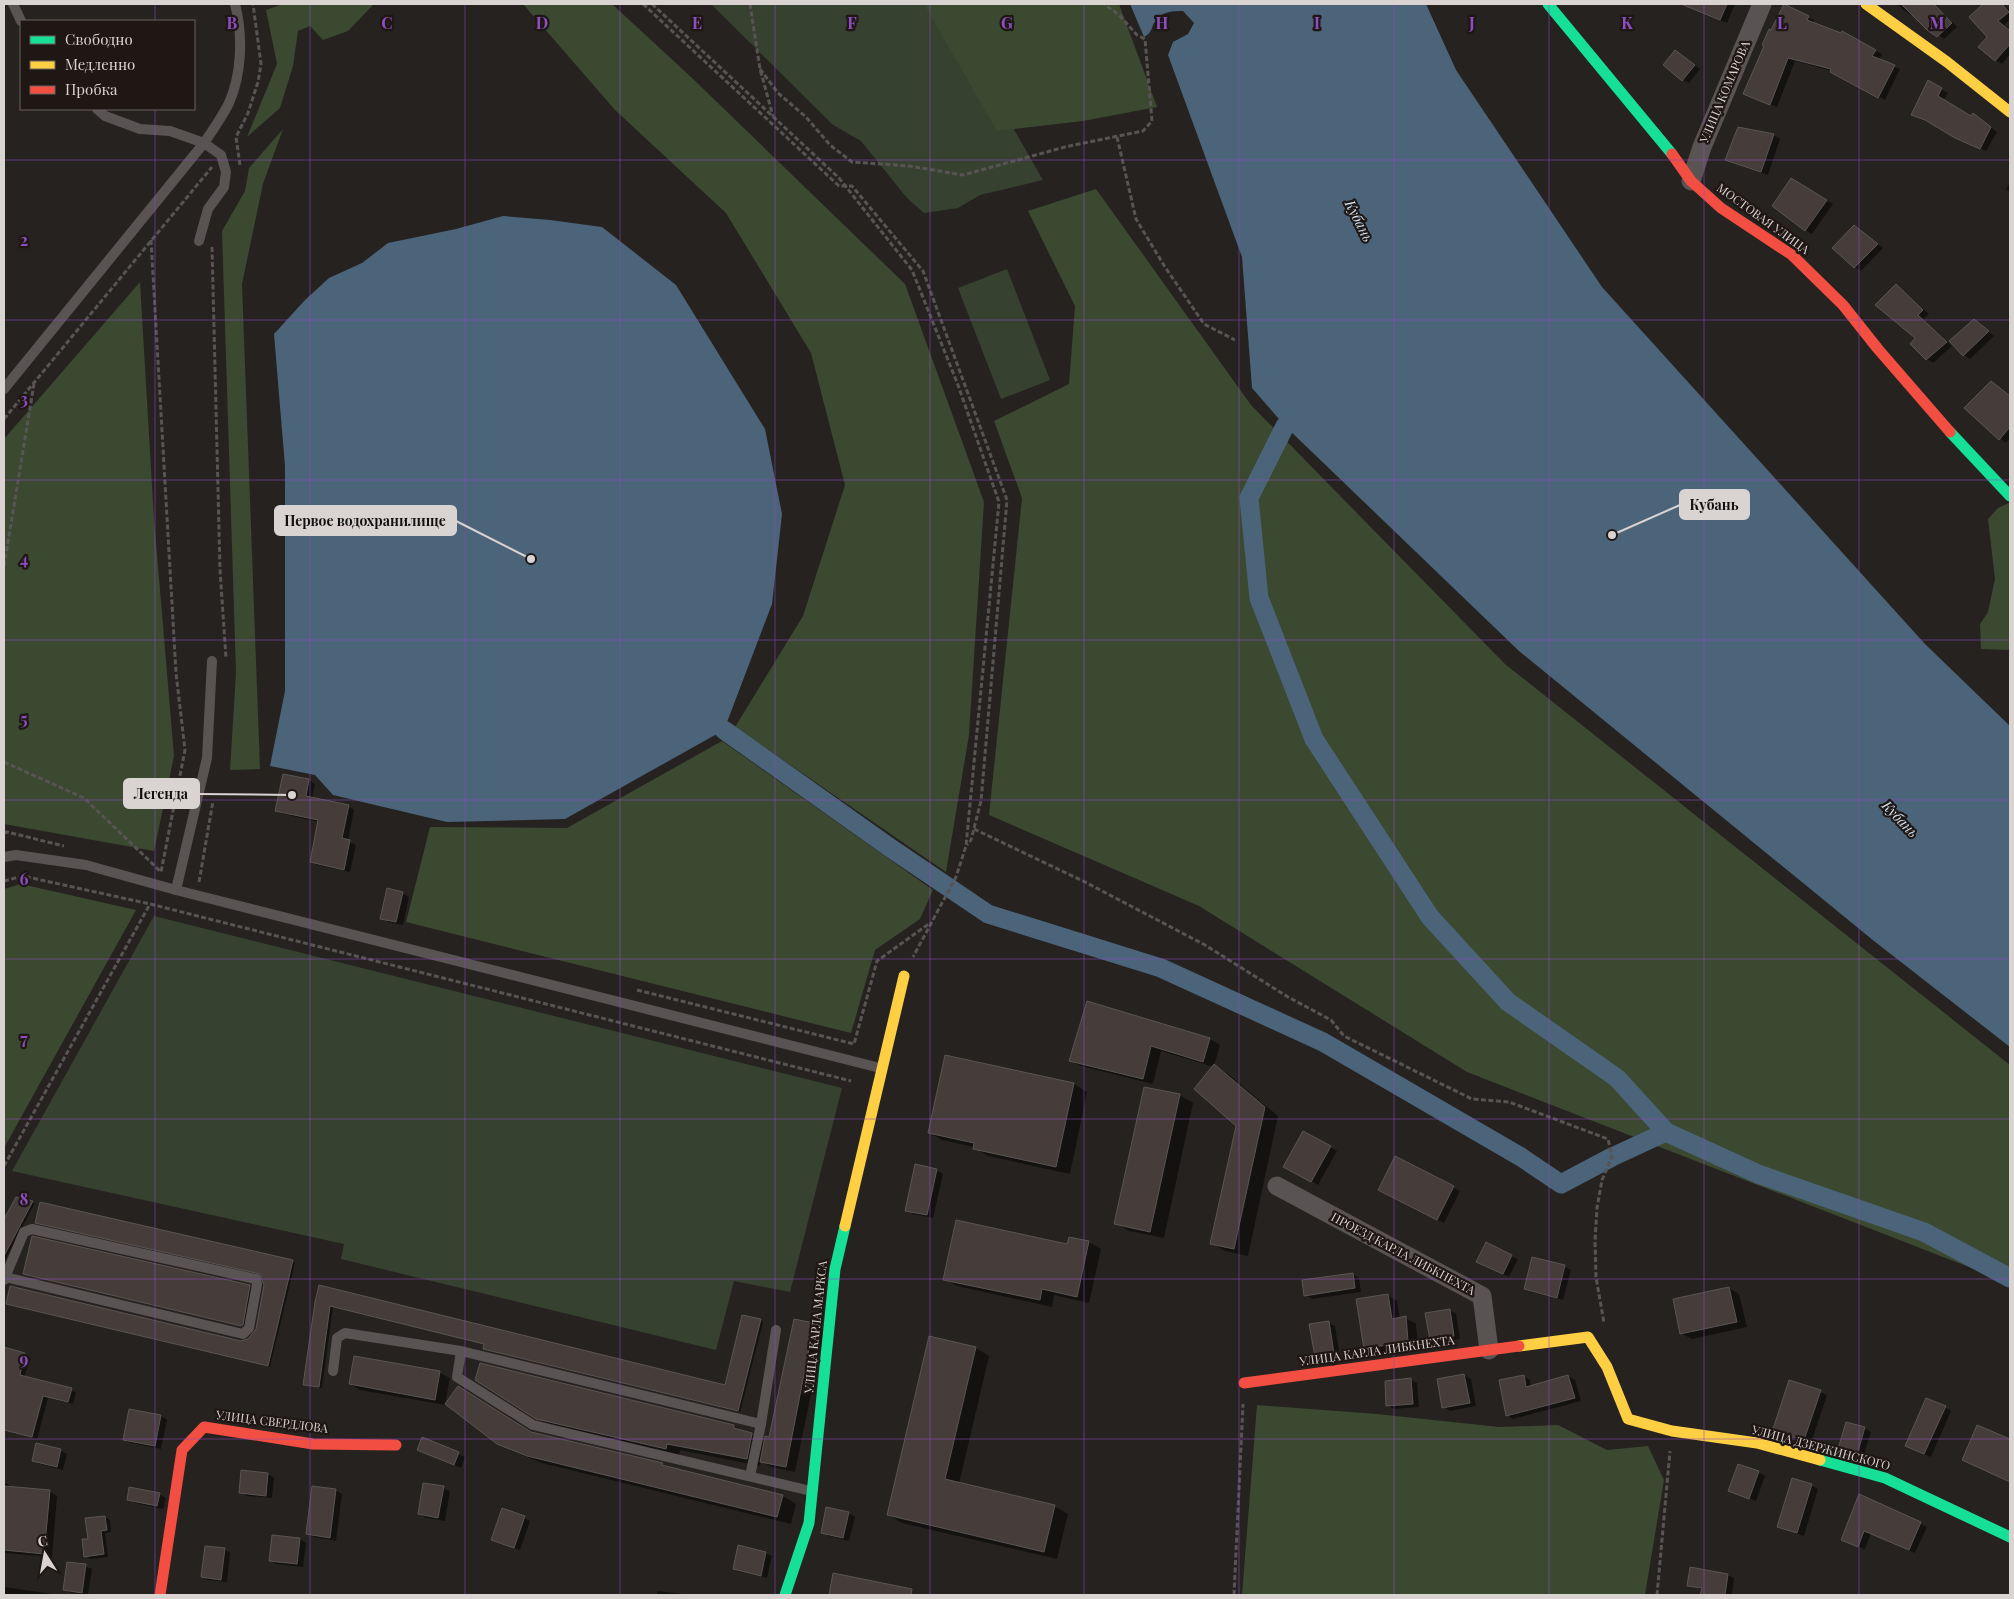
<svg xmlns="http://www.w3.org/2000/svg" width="2014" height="1599" viewBox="0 0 2014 1599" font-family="'Playfair Display',serif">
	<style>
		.green { fill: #36422f }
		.forest { fill: #3a4930 }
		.water { fill: #4b647a }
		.shadow { fill: #0007 }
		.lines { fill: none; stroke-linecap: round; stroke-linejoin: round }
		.canal { stroke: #4b647a; stroke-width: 19 }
		.building { fill: #463d3b; stroke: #595553 }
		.path { stroke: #585454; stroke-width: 3; stroke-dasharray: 5 2.5; stroke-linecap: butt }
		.lane { stroke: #595353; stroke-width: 10 }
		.street { stroke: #595353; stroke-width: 19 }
		.fast { stroke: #16e098; stroke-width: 11 }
		.slow { stroke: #ffcf43; stroke-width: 11 }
		.jam { stroke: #f24e42; stroke-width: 11 }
		.grid { fill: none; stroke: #8e4dc3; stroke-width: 1; stroke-opacity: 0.55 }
		.labels { text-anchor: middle; stroke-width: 4.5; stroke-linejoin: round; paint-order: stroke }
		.street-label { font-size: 12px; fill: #d9d3d1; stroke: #1f1714 }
		.water-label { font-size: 14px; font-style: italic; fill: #d1e5f7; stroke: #1f1714 }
		.grid-label { font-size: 16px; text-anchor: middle; font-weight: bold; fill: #8e4dc3; stroke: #1f1714; stroke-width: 4.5; stroke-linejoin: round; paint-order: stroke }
		.leader { fill: none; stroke: #d9d3d1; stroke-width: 2 }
		.callout-dot { fill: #d9d3d1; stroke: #1f1714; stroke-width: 2 }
		.callout { fill: #d9d3d1; stroke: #d9d3d1; stroke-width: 2 }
		.callout-label { font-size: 14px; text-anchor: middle; font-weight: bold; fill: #111 }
	</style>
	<rect width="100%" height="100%" fill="#262220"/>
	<g class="green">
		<polygon points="711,4 942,4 1043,180 980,195 958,208 924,213 907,198 861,141 833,125"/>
		<polygon points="1007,269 1050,380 1001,399 958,288"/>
		<polygon points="154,916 842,1088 790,1292 734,1281 716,1350 341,1259 344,1244 12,1171"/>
	</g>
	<g class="forest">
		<polygon points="283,4 373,5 348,31 323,40 310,26 298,31 293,66 280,108 247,137 277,64 266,10"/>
		<polygon points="523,4 612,4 691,77 905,284 984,502 969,735 946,872 735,727 803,616 845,485 811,353 726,213 615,110"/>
		<polygon points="924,4 1119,4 1157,107 1083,121 997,131"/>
		<polygon points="283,129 263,184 242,284 260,769 230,770 236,673 222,231 245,191 249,168"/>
		<polygon points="1096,189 1251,405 1505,664 2010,1065 2010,1283 1467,1072 1199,906 989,815 1022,498 994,421 1069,384 1075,306 1028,211"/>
		<polygon points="140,282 154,519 174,756 154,851 4,824 4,439"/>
		<polygon points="2009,503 2010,505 2010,648 2008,650 1981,649 1980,624 1988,612 1995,579 1988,519 1998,508"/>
		<polygon points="722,741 933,890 920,919 875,950 851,1033 406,922 430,827 567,828"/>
		<polygon points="21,884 136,910 4,1148 4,889"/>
		<polygon points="1257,1405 1377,1414 1499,1427 1558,1425 1607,1450 1648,1446 1664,1480 1645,1595 1242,1595"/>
	</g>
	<g class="water">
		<path d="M1130 4H1426L1456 70 1602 287 1925 644 2010 726V1047L1874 941 1519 651 1285 426 1252 388 1242 257 1168 55 1173 42 1188 34 1194 23 1183 11C1173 11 1163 11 1156 20 1150 28 1154 31 1144 37Z"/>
		<polygon points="503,216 550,220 602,227 676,285 765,429 782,514 772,604 724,730 565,819 447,822 333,795 315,775 270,766 285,691 285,466 274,334 305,300 329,278 362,263 388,243 456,229"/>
	</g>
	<g class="shadow">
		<polygon points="1691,4 1735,4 1727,23 1696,10 1690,7"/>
		<polygon points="1897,4 1935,4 1957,27 1944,39 1914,14 1912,16 1906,12"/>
		<polygon points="1985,4 2004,4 2010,11 2010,19 2004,25 2010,31 2010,54 2002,64 1996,60 1988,37 1971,17"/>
		<polygon points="1808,17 1814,20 1813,23 1842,35 1842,33 1882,54 1879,60 1900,69 1885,100 1832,71 1795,61 1777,107 1744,94"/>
		<polygon points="1675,51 1700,69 1689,83 1683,80"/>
		<polygon points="1928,82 1948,93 1943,101 1972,117 1979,118 1997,132 1986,151 1912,114"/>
		<polygon points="1739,128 1774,135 1780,139 1768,175 1726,159"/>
		<polygon points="1791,179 1833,204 1812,234 1805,230"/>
		<polygon points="2010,183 2010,192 2006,189"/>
		<polygon points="1854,226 1883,248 1861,271 1855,267"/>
		<polygon points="1896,286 1929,314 1923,319 1952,346 1933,363 1927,359"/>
		<polygon points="1974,320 1994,336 1970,359 1964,355"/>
		<polygon points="1994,389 2010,407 2010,438 2006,443 1965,408"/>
		<polygon points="284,775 309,780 315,784 312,799 348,806 354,810 348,841 356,845 350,872 317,865 311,862 319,822 283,814 277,810"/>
		<polygon points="402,893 409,897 403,925 388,922 381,918"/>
		<polygon points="1088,1003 1210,1039 1220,1045 1214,1066 1228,1074 1278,1116 1248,1256 1225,1251 1212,1243 1238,1125 1214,1067 1161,1051 1153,1084 1081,1066 1071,1061"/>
		<polygon points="946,1056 1074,1084 1087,1092 1070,1174 988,1156 974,1147 942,1140 929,1133"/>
		<polygon points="1179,1095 1193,1103 1164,1238 1129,1231 1116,1223"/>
		<polygon points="1304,1133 1337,1151 1318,1185 1285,1166"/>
		<polygon points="1396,1158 1460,1191 1444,1223 1386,1193"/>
		<polygon points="936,1170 943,1174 933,1218 913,1214 906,1210"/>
		<polygon points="17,1198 35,1203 4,1262 4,1222"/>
		<polygon points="1070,1238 1089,1242 1101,1249 1089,1303 1054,1295 1052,1307 957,1286 945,1279 1068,1246"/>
		<polygon points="1511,1256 1518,1259 1509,1277 1484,1265"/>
		<polygon points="292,1262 295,1263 270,1367 10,1305 241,1342 249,1340 257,1330"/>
		<polygon points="1565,1267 1571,1270 1563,1300 1531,1292 1525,1289"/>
		<polygon points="24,1274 249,1286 252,1287 244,1327"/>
		<polygon points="1352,1274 1359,1278 1361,1292 1312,1299 1306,1295"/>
		<polygon points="1729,1288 1739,1294 1747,1327 1692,1339 1682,1334"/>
		<polygon points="1387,1295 1397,1301 1400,1319 1406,1318 1416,1324 1418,1347 1376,1354 1366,1348"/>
		<polygon points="316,1302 726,1386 760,1320 763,1322 740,1412 487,1350 484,1349 485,1344 333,1307 322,1388 307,1386 305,1385"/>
		<polygon points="1450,1310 1456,1314 1460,1339 1437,1343 1431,1339"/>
		<polygon points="795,1321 814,1324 824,1330 795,1472 771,1467 761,1461 760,1466 680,1450 679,1456 551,1426 536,1418 734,1426 765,1442 770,1439"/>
		<polygon points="1329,1323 1335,1326 1340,1357 1322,1360 1316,1357"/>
		<polygon points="976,1348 989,1356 959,1484 1054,1506 1068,1514 1057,1559 902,1523 888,1515"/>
		<polygon points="4,1349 25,1354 31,1358 24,1377 76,1392 73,1404 48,1398 37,1439 19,1433 28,1399 4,1397 4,1370 23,1367 4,1362"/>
		<polygon points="440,1373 450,1378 445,1405 360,1390 350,1384"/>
		<polygon points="1464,1375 1471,1379 1476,1406 1450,1411 1444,1407"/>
		<polygon points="1523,1376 1530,1380 1531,1387 1568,1376 1575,1380 1581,1401 1513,1419 1507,1415"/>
		<polygon points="1411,1380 1417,1383 1419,1407 1394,1409 1387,1405"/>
		<polygon points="1820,1392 1827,1395 1811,1443 1780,1435 1774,1431"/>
		<polygon points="1945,1407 1951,1411 1931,1457 1912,1449"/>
		<polygon points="161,1416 167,1420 161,1449 131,1443 124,1440"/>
		<polygon points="1978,1426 2010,1441 2010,1482 1963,1460"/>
		<polygon points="1864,1428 1871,1432 1863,1457 1839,1449"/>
		<polygon points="532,1433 662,1464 669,1468 783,1496 796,1504 791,1524 542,1463 512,1451 498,1443"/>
		<polygon points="423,1439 465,1457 461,1468 425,1453"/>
		<polygon points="60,1450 67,1454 63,1470 40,1464 34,1461"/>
		<polygon points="1758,1472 1765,1476 1756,1501 1730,1491"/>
		<polygon points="268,1474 274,1478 272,1498 247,1496 240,1492"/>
		<polygon points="4,1482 12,1487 49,1491 57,1496 52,1557 4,1553"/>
		<polygon points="1811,1485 1818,1489 1804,1536 1779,1527"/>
		<polygon points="443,1488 450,1491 445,1521 426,1518 419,1514"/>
		<polygon points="335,1490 342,1494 336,1541 314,1537 307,1534"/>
		<polygon points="159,1494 166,1498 163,1509 135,1503 129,1499"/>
		<polygon points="1859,1496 1927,1527 1915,1553 1871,1533 1865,1549 1848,1543"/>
		<polygon points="849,1513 855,1517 849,1541 829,1536 823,1532"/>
		<polygon points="105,1517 110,1520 111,1532 105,1533 108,1557 90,1559 86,1556 89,1540 87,1519"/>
		<polygon points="524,1518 530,1521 520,1550 492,1539"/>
		<polygon points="300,1539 306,1543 303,1567 276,1564 270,1561"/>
		<polygon points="739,1547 766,1553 772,1556 767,1578 741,1572 734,1569"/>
		<polygon points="224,1549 230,1553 227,1582 208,1580 202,1576"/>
		<polygon points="85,1566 92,1569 88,1595 71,1593 65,1589"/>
		<polygon points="1691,1569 1728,1575 1734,1578 1732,1595 1702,1595 1703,1590 1689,1585"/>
		<polygon points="834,1574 907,1593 906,1595 830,1595"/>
		<polygon points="4,1587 60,1595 4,1595"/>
		<polygon points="657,1591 691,1595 657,1595"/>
	</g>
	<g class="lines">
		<g class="canal">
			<polyline points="724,730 889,847 988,914 1161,968 1323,1042 1521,1157 1561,1184 1612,1157 1666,1132 1617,1078 1508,1002 1430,917 1314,739 1259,598 1249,498 1285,426"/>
			<polyline points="1666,1132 1758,1174 1924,1232 2010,1278"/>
		</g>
	</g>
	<g class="building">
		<polygon points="1681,4 1727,4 1720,20"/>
		<polygon points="1784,4 1809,16 1807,20 1841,33 1842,31 1876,50 1872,56 1895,65 1878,98 1830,72 1831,69 1788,58 1770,105 1743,94 1764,46 1762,45 1769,29 1771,30"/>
		<polygon points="1901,4 1934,4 1952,23 1937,37 1927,30"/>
		<polygon points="1983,4 2002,4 2009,12 1998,21 2010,31 2010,44 1995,61 1978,47 1987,37 1969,17"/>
		<polygon points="1675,50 1695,65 1682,81 1663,65"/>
		<polygon points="1928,80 1942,88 1938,96 1971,116 1973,113 1991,127 1980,149 1955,138 1925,120 1911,115"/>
		<polygon points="1738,127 1774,134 1761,172 1725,160"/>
		<polygon points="1791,178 1827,200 1805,231 1772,206"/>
		<polygon points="1854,225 1878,244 1854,268 1832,248"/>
		<polygon points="1896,284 1923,310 1918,315 1947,342 1926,360 1910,344 1915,338 1875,305"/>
		<polygon points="1974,319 1989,331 1963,356 1949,341"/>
		<polygon points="1991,381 2010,396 2010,427 1999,440 1964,408"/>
		<polygon points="283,774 309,779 306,796 349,805 342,838 350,840 344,870 310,862 318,820 275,811"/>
		<polygon points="387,888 403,892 396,922 380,919"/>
		<polygon points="1087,1001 1210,1038 1203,1062 1151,1046 1143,1079 1069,1061"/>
		<polygon points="945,1055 1074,1083 1056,1167 973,1149 974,1143 928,1133"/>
		<polygon points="1214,1064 1265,1107 1234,1249 1210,1244 1236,1126 1194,1089"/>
		<polygon points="1144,1087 1180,1094 1150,1232 1114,1224"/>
		<polygon points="1303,1131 1331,1146 1311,1182 1283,1167"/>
		<polygon points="1395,1156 1454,1186 1437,1220 1378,1190"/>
		<polygon points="915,1164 937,1169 927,1215 905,1211"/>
		<polygon points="16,1197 33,1201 4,1256 4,1219"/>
		<polygon points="40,1202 293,1260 268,1366 6,1304 10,1286 241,1341 248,1339 256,1329 264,1285 260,1274 35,1223"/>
		<polygon points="956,1220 1067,1244 1069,1237 1089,1241 1077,1297 1042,1289 1040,1300 943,1280"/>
		<polygon points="32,1236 250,1285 243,1325 241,1326 23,1274"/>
		<polygon points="1486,1242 1512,1255 1503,1274 1476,1262"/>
		<polygon points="1532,1257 1565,1265 1557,1298 1524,1289"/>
		<polygon points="1353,1273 1355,1288 1304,1296 1302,1280"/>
		<polygon points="319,1285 725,1385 742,1315 761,1319 738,1411 483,1349 484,1344 330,1306 319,1387 303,1385 315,1302"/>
		<polygon points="1729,1287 1737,1322 1680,1334 1673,1299"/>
		<polygon points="1388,1294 1392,1319 1406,1316 1408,1341 1364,1349 1356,1299"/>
		<polygon points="1450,1309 1454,1336 1430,1340 1425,1313"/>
		<polygon points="794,1319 814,1323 786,1467 760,1462 765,1436 769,1437"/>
		<polygon points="1329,1321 1334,1354 1315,1357 1309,1324"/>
		<polygon points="929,1336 976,1347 945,1479 1055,1505 1044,1552 887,1515"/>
		<polygon points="4,1347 25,1353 20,1375 72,1388 68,1402 43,1396 32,1437 4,1430"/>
		<polygon points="354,1356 440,1371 435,1400 349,1384"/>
		<polygon points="480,1363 734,1425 734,1428 752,1433 747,1459 667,1444 666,1449 536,1419 475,1380"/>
		<polygon points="1464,1374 1470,1403 1442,1408 1437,1379"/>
		<polygon points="1524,1375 1526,1387 1568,1375 1575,1398 1506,1416 1499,1380"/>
		<polygon points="1411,1378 1413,1404 1386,1406 1385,1381"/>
		<polygon points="1789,1380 1821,1390 1804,1440 1772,1432"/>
		<polygon points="458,1386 531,1432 663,1463 662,1465 783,1495 777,1517 527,1456 497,1444 445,1404"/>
		<polygon points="1926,1398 1946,1406 1924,1454 1905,1446"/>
		<polygon points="129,1409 161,1415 155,1446 123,1440"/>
		<polygon points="1846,1422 1865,1427 1857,1455 1838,1449"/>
		<polygon points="1977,1425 2010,1439 2010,1482 1962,1460"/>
		<polygon points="422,1437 459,1452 454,1465 417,1450"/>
		<polygon points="36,1443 61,1449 57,1467 32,1461"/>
		<polygon points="1738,1464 1759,1471 1749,1499 1728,1491"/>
		<polygon points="241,1470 268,1473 266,1496 239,1493"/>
		<polygon points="1792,1478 1812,1484 1797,1533 1777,1527"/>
		<polygon points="423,1483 444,1486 438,1518 418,1514"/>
		<polygon points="4,1486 50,1490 44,1554 4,1550"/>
		<polygon points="312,1486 336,1489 330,1538 306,1534"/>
		<polygon points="129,1487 160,1493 157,1506 127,1500"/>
		<polygon points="1859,1494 1921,1522 1909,1550 1864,1531 1858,1547 1841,1540"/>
		<polygon points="826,1507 849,1512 843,1538 821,1533"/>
		<polygon points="502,1508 525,1516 514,1548 491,1540"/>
		<polygon points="105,1516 107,1530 101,1531 104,1554 84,1557 82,1539 88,1539 85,1518"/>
		<polygon points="272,1535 300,1538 297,1564 269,1561"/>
		<polygon points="738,1545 766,1552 761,1576 733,1569"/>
		<polygon points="205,1546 225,1548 221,1580 201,1577"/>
		<polygon points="67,1562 86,1564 82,1593 63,1590"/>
		<polygon points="1690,1567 1728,1574 1725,1595 1700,1595 1702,1588 1687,1586"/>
		<polygon points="833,1573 912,1589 911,1595 829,1595"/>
	</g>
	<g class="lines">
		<g class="path">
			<polyline points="643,4 839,186 852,186 923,271 1007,500 981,801 971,840 967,845"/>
			<polyline points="652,4 839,178 912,270 958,385 999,502 966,846 956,877 913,957"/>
			<polyline points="750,4 760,69 773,116"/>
			<polyline points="760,69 778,93 806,117 830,145 852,162 909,166 963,175 1065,147 1143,131 1152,121 1145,39 1137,35 1119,15 1104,4"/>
			<polyline points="1117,137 1136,219 1165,267 1204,324 1235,340"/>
			<polyline points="240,165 236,137 248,113 258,82 261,64 253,4"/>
			<polyline points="151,240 176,673 185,750 161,872"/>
			<polyline points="212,247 220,570 226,658"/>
			<polyline points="4,419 212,167"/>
			<polyline points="4,566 34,384"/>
			<polyline points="4,762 84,798 160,871"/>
			<polyline points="974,829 1085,882 1205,945 1288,997 1331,1020 1344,1036 1472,1099 1509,1102 1608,1139 1612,1157 1602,1180 1597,1208 1595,1241 1596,1277 1604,1323"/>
			<polyline points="4,833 7,832 64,846"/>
			<polyline points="4,881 23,876 150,904 851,1081"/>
			<polyline points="199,882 213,801"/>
			<polyline points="637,990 854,1044 877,961 930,923"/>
			<polyline points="4,1166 150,904"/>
			<polyline points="1234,1595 1243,1404"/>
			<polyline points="1657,1595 1670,1451"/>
		</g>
		<g class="lane">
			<polyline points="13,4 21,21"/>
			<polyline points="97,109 105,116 140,129 170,131 204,143 221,155 226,172 224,187 208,209 199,241"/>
			<path d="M4 389 204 143C213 130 222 117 229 103 242 74 243 35 235 4"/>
			<polyline points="4,857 16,855 86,865 176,890 880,1068"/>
			<polyline points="176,890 207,758 212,661"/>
			<polyline points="4,1280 24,1232 32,1229 256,1279 257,1284 249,1328 243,1334 5,1277"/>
			<polyline points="461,1351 457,1377 533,1425 811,1491"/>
			<polyline points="333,1371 337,1338 345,1333 461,1351 761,1424"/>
			<polyline points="750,1476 761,1424 776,1330"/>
		</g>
		<g class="street">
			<polyline points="1691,181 1702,147 1762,4"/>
			<polyline points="1277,1186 1482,1296 1489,1350"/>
		</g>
		<g class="fast">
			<polyline points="1548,4 1672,154"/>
			<polyline points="1950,432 2010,496"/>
			<polyline points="1820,1460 1885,1478 2010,1537"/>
			<polyline points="785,1595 809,1523 835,1269 845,1226"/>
		</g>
		<g class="slow">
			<polyline points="1866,4 1947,62 2010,112"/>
			<polyline points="845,1226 904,976"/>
			<polyline points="1519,1346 1588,1337 1607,1367 1628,1419 1672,1431 1757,1443 1820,1460"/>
		</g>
		<g class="jam">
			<polyline points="1672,154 1691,181 1721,208 1792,255 1843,305 1878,349 1950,432"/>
			<polyline points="1244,1383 1519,1346"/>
			<polyline points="160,1595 182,1450 204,1427 313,1444 396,1445"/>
		</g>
	</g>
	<path class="grid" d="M155 4V21M310 4V1595M465 4V1595M620 4V1595M775 4V1595M930 4V1595M1084 4V1595M1239 4V1595M1394 4V1595M1549 4V1595M1704 4V1595M1859 4V1595M155 109V1595M4 160H2010M4 320H2010M4 480H2010M4 640H2010M4 800H2010M4 959H2010M4 1119H2010M4 1279H2010M4 1439H2010"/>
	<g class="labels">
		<g class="street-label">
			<text transform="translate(1725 92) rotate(-67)" y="4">УЛИЦА КОМАРОВА</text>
			<text transform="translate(1763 219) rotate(36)" y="4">МОСТОВАЯ УЛИЦА</text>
			<text transform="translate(1403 1254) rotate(28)" y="4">ПРОЕЗД КАРЛА ЛИБКНЕХТА</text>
			<text transform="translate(816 1327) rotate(-84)" y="4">УЛИЦА КАРЛА МАРКСА</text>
			<text transform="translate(1377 1351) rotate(-8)" y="4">УЛИЦА КАРЛА ЛИБКНЕХТА</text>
			<text transform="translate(272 1422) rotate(7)" y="4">УЛИЦА СВЕРДЛОВА</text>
			<text transform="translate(1821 1448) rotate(15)" y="4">УЛИЦА ДЗЕРЖИНСКОГО</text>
		</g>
		<g class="water-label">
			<text transform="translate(1359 221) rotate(63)" y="5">Кубань</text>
			<text transform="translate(1900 819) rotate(46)" y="5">Кубань</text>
		</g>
	</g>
	<g class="grid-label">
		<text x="232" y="29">B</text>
		<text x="387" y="29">C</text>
		<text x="542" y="29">D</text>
		<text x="697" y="29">E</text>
		<text x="852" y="29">F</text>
		<text x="1007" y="29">G</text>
		<text x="1162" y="29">H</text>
		<text x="1317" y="29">I</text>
		<text x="1472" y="29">J</text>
		<text x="1627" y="29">K</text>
		<text x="1782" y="29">L</text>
		<text x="1937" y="29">M</text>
		<text x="24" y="246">2</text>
		<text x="24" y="405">3</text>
		<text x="24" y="565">4</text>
		<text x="24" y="725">5</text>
		<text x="24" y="885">6</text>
		<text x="24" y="1045">7</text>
		<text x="24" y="1205">8</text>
		<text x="24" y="1365">9</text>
	</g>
	<path class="leader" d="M1612 535L1680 505M531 559L456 521M292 795L199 794"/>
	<g class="callout-dot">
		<circle cx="1612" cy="535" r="5"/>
		<circle cx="531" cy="559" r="5"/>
		<circle cx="292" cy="795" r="5"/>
	</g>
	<g class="callout">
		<rect x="1680" y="490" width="69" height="29" rx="5"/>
		<rect x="275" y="506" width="181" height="29" rx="5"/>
		<rect x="124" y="779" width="75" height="29" rx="5"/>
	</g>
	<g class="callout-label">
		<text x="1714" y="510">Кубань</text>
		<text x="365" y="526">Первое водохранилище</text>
		<text x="161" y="799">Легенда</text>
	</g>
	<rect width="2014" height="1599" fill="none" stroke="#d9d3d1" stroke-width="10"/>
	<rect x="20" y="20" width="175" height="90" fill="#1f1714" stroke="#696260"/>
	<rect x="30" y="36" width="25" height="8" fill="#16e098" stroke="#696260"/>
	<text x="65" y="45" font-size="15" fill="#d9d3d1">Свободно</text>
	<rect x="30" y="61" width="25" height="8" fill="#ffcf43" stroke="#696260"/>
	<text x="65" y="70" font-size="15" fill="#d9d3d1">Медленно</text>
	<rect x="30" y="86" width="25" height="8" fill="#f24e42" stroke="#696260"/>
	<text x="65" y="95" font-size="15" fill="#d9d3d1">Пробка</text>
	<g transform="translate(45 1554) rotate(349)" stroke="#1f1714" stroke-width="4" paint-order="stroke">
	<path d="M0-4L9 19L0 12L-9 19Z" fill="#d9d3d1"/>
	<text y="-8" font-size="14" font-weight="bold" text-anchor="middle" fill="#d9d3d1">С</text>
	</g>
</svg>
